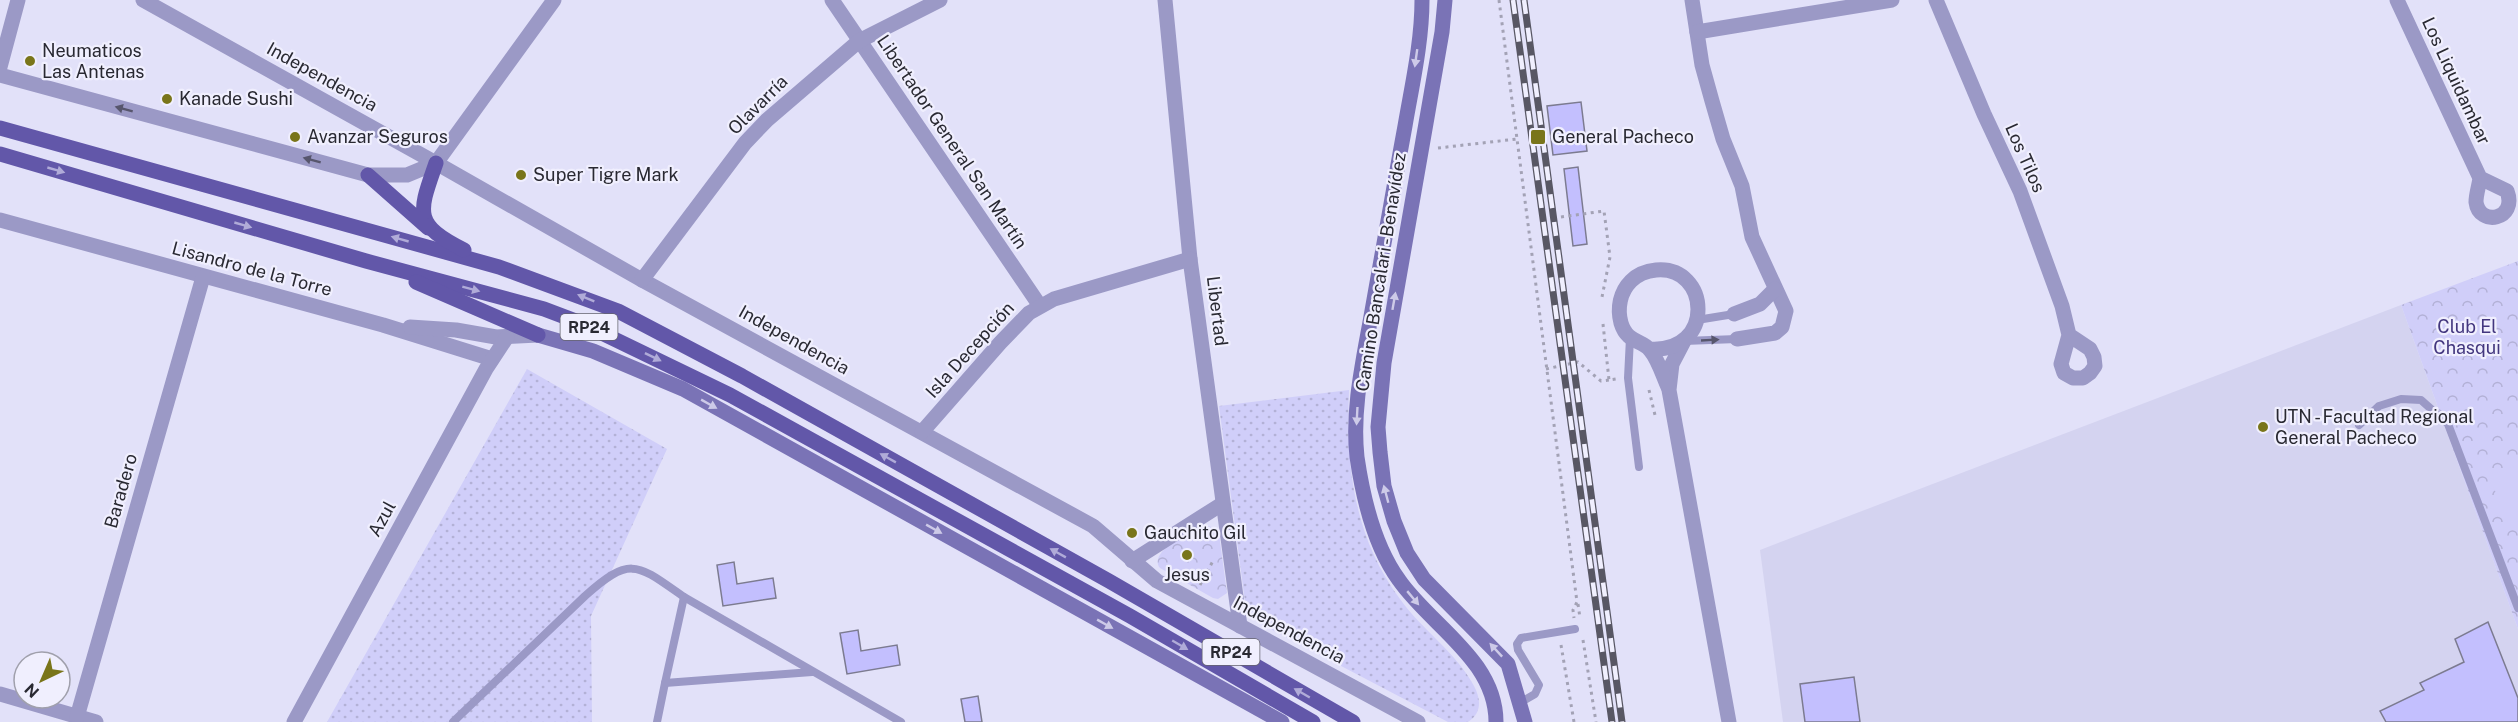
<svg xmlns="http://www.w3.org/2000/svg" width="2518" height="722" viewBox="0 0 2518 722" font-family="'Public Sans',sans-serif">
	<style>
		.built { fill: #d4d3f0 }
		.grass { fill: url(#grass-dots) }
		.park { fill: url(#park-crowns) }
		.garden { fill: #d0cef9 }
		.building { fill: #c3bffe; stroke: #7c7b90; stroke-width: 1.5 }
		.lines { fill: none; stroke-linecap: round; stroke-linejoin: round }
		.path { stroke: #a3a2b5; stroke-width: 3; stroke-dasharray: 3 4.5; stroke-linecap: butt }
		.service { stroke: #9b99c6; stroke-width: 8 }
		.minor { stroke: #9b99c6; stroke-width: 15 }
		.tertiary { stroke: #9b99c6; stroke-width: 15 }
		.secondary { stroke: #7a73b6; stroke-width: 15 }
		.primary { stroke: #6257a9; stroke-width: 15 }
		.rail-casing { stroke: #585764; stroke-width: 7 }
		.rail { stroke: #f0effe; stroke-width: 4.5; stroke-dasharray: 14; stroke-linecap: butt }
		.oneway { fill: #cdcae8 }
		.oneway2 { fill: #57566d }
		.oneway3 { fill: #b0abd8 }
		.poi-dot { fill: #79751a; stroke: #f0effe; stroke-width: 2 }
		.labels { text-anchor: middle; stroke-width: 4.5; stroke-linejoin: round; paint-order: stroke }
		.shield { fill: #f0effe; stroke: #65646f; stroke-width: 1.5 }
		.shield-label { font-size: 16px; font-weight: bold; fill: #292932 }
		.poi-label { font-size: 18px; fill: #292932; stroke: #f0effe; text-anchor: start }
		.street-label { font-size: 18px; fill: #292932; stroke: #f0effe }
		.park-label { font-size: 18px; fill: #43377f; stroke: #f0effe }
	</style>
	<defs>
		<pattern id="grass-dots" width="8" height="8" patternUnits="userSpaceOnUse" patternTransform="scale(1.5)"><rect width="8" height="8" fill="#d0cef9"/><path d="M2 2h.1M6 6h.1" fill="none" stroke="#b3b1d6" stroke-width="1.8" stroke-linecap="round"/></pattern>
		<pattern id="park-crowns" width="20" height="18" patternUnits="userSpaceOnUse" patternTransform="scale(1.5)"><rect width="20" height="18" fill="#d0cef9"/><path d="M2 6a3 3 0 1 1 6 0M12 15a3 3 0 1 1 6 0" fill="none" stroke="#b3b1d6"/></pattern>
	</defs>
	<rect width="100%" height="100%" fill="#e2e1f9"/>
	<polygon class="built" points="2401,305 2518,629 2518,722 1783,722 1760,550"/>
	<g class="grass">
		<polygon points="527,369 667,449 591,616 592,722 327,722"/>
		<path d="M1349 390C1346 465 1353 536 1400 599 1422 630 1456 652 1474 686 1481 699 1482 713 1468 722H1448L1261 624 1246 609 1219 406Z"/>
	</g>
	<g class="park">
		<polygon points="2518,261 2518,629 2401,305"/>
		<path d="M1203 525 1216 528 1219 534 1227 593 1218 599 1213 598 1160 568C1148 551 1190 533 1203 525Z"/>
	</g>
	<polygon class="garden" points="2518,465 2518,518 2507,522 2489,475"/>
	<g class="building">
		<polygon points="1581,102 1587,151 1553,155 1547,106"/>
		<polygon points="1578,167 1587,244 1573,246 1564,169"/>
		<polygon points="734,562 737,584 773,578 776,598 723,606 717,565"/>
		<polygon points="2488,622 2518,698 2518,722 2386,722 2380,711 2424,690 2420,683 2464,662 2455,639"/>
		<polygon points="858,630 861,651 897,645 900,665 847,674 840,633"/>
		<polygon points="1854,677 1860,722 1805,722 1800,684"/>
		<polygon points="978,696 982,722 965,722 961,699"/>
	</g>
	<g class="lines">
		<g class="path">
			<polyline points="1499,0 1577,602 1573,610 1574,618"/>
			<polyline points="1438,148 1517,139"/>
			<polyline points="1561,217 1604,211 1610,257 1602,297"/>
			<polyline points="1603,324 1609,380 1616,379"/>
			<polyline points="1546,369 1578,362 1601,381 1609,380"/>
			<polyline points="1649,390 1655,415"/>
			<polyline points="1200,585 1214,559"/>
			<polyline points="1578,604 1580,618"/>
			<polyline points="1583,640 1596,722"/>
			<polyline points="1561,645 1574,722"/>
		</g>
		<g class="service">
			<polyline points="1697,320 1734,314"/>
			<polyline points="1630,338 1628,378 1639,467"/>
			<polyline points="1684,341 1737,339"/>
			<polyline points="2359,425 2379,406 2401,399 2421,400 2448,424 2518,608"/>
			<polyline points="812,672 665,683 684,597 901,722"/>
			<polyline points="1521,702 1535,694 1539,685 1518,650 1517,644 1521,638 1575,629"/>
			<path d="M453 722 585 596C631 555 637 564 684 597"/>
			<polyline points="657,722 665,683"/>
		</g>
		<g class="minor">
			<polyline points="832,0 1040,306"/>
			<polyline points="1165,0 1190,259 1240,626"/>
			<polyline points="1692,0 1702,65 1712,101 1723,139 1742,186 1752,237 1786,311 1782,327 1775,333 1737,339"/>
			<polyline points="1936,0 1984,114 2020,191 2062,306 2069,335 2061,364 2064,373 2073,378 2083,378 2090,373 2095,366 2094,357 2090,349 2069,335"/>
			<path d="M2397 0 2480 178C2479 186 2476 194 2476 202 2479 227 2518 220 2507 191L2480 178"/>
			<polyline points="1697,32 1892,0"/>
			<polyline points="0,67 18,0"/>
			<polyline points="0,75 368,175 407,175 436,163 554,0"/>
			<polyline points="436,163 642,280 1093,526 1157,581 1418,722"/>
			<polyline points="0,220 383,325 492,359"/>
			<polyline points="642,280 745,143 767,120 859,41 940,0"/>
			<polyline points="1734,314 1760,304 1775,289"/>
			<polyline points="410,327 456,330 496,337 538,335"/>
			<polyline points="1684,341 1672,364 1669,390 1729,722"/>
			<path d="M1650 349C1716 353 1710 265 1656 270 1646 271 1638 274 1631 281 1620 292 1617 308 1621 323 1627 343 1642 340 1650 350 1658 359 1663 376 1668 387"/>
			<polyline points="922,432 1000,343 1029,313 1054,299 1190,259"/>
			<polyline points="1132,561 1222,504"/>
			<polyline points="0,694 96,722"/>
			<polyline points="77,717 203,277"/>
			<polyline points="294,722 486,369 507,337"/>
		</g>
		<polyline class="tertiary" points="143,0 436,163"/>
		<g class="secondary">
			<path d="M1422 0C1422 42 1412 85 1405 126 1393 191 1382 256 1370 322 1362 366 1352 412 1357 457 1363 498 1374 546 1399 580 1431 626 1496 660 1496 722"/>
			<polyline points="1445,0 1442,32 1384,363 1378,427 1380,452 1384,486 1394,521 1407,553 1424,579 1508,664 1525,722"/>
			<polyline points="538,335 593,351 683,389 1282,722"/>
		</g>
		<g class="primary">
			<polyline points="0,128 499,267 618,311 742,376 1109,581 1353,722"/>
			<polyline points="0,154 366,261 544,309 581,323 730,395 1130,616 1313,722"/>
			<path d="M436 163C419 212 412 224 464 250"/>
			<polyline points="368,175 428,228"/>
			<polyline points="416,282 538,335"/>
		</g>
		<g class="rail-casing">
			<g id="rail">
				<polyline points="1513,0 1612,722"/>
				<polyline points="1524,0 1622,722"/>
			</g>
		</g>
		<use href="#rail" class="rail"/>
	</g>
	<defs><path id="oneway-solid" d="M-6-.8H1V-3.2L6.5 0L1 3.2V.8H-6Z" transform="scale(1.5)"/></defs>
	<g class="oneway">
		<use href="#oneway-solid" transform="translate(1416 58) rotate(98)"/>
		<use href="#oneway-solid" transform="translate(1394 301) rotate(-80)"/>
		<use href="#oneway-solid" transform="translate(709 404) rotate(29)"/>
		<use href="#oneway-solid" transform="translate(1357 416) rotate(93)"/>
		<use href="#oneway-solid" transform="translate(1386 494) rotate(-105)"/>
		<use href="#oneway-solid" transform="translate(934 529) rotate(29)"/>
		<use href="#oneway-solid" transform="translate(1413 598) rotate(50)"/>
		<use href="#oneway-solid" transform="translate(1105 624) rotate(29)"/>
		<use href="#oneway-solid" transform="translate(1496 650) rotate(-133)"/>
	</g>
	<g class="oneway2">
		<use href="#oneway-solid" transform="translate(124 109) rotate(-165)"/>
		<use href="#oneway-solid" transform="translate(312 160) rotate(-165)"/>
		<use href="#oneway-solid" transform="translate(1710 340) rotate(-3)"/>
	</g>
	<g class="oneway3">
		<use href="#oneway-solid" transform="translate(56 170) rotate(16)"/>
		<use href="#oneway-solid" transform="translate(243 225) rotate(16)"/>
		<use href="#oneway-solid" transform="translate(400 239) rotate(-164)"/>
		<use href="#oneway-solid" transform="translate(471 289) rotate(15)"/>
		<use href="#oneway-solid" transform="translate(586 298) rotate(-158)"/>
		<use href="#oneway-solid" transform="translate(653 357) rotate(26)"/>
		<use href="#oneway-solid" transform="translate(888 458) rotate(-151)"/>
		<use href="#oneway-solid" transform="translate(1058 553) rotate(-151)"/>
		<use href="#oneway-solid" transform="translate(1180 645) rotate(30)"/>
		<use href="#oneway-solid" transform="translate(1302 693) rotate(-150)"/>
	</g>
	<g class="poi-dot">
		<circle cx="30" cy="61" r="6"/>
		<circle cx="167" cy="99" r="6"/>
		<circle cx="295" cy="137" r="6"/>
		<rect x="1530" y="129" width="16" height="16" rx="3"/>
		<circle cx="521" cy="175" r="6"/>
		<circle cx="2263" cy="427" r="6"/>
		<circle cx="1132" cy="533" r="6"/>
		<circle cx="1187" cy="555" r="6"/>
	</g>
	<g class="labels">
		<g class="shield">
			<rect x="560.5" y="314" width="57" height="26" rx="4.5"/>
			<rect x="1202.5" y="639" width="57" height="26" rx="4.5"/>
		</g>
		<g class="shield-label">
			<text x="589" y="333">RP24</text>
			<text x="1231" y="658">RP24</text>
		</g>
		<g class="poi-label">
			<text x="42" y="57">Neumaticos<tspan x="42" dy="21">Las Antenas</tspan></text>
			<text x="179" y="105">Kanade Sushi</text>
			<text x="307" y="143">Avanzar Seguros</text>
			<text x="1552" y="143">General Pacheco</text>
			<text x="533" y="181">Super Tigre Mark</text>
			<text x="2275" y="423">UTN - Facultad Regional<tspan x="2275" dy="21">General Pacheco</tspan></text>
			<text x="1144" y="539">Gauchito Gil</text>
			<text x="1187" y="581" text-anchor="middle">Jesus</text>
		</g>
		<g class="street-label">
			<text transform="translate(322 77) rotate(29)" y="6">Independencia</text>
			<text transform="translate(2456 81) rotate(65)" y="6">Los Liquidambar</text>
			<text transform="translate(758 105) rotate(-45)" y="6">Olavarría</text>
			<text transform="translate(952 142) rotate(56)" y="6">Libertador General San Martín</text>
			<text transform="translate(2025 158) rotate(66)" y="6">Los Tilos</text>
			<text transform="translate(252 269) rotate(15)" y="6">Lisandro de la Torre</text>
			<text transform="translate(1381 272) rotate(-81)" y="6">Camino Bancalari - Benavídez</text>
			<text transform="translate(1217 311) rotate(83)" y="6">Libertad</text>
			<text transform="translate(794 340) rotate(29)" y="6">Independencia</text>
			<text transform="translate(970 350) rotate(-48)" y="6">Isla Decepción</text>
			<text transform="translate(121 491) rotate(-74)" y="6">Baradero</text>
			<text transform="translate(382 519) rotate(-61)" y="6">Azul</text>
			<text transform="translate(1289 630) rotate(28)" y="6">Independencia</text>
		</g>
		<g class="park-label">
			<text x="2467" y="333">Club El<tspan x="2467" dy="21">Chasqui</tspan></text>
		</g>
	</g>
	<g transform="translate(42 680) rotate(224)"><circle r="28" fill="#f0effe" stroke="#a0a0ac" stroke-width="1.5"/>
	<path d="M0-4.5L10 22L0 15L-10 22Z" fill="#79751a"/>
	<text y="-9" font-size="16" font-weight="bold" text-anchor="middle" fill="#292932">N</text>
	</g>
</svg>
